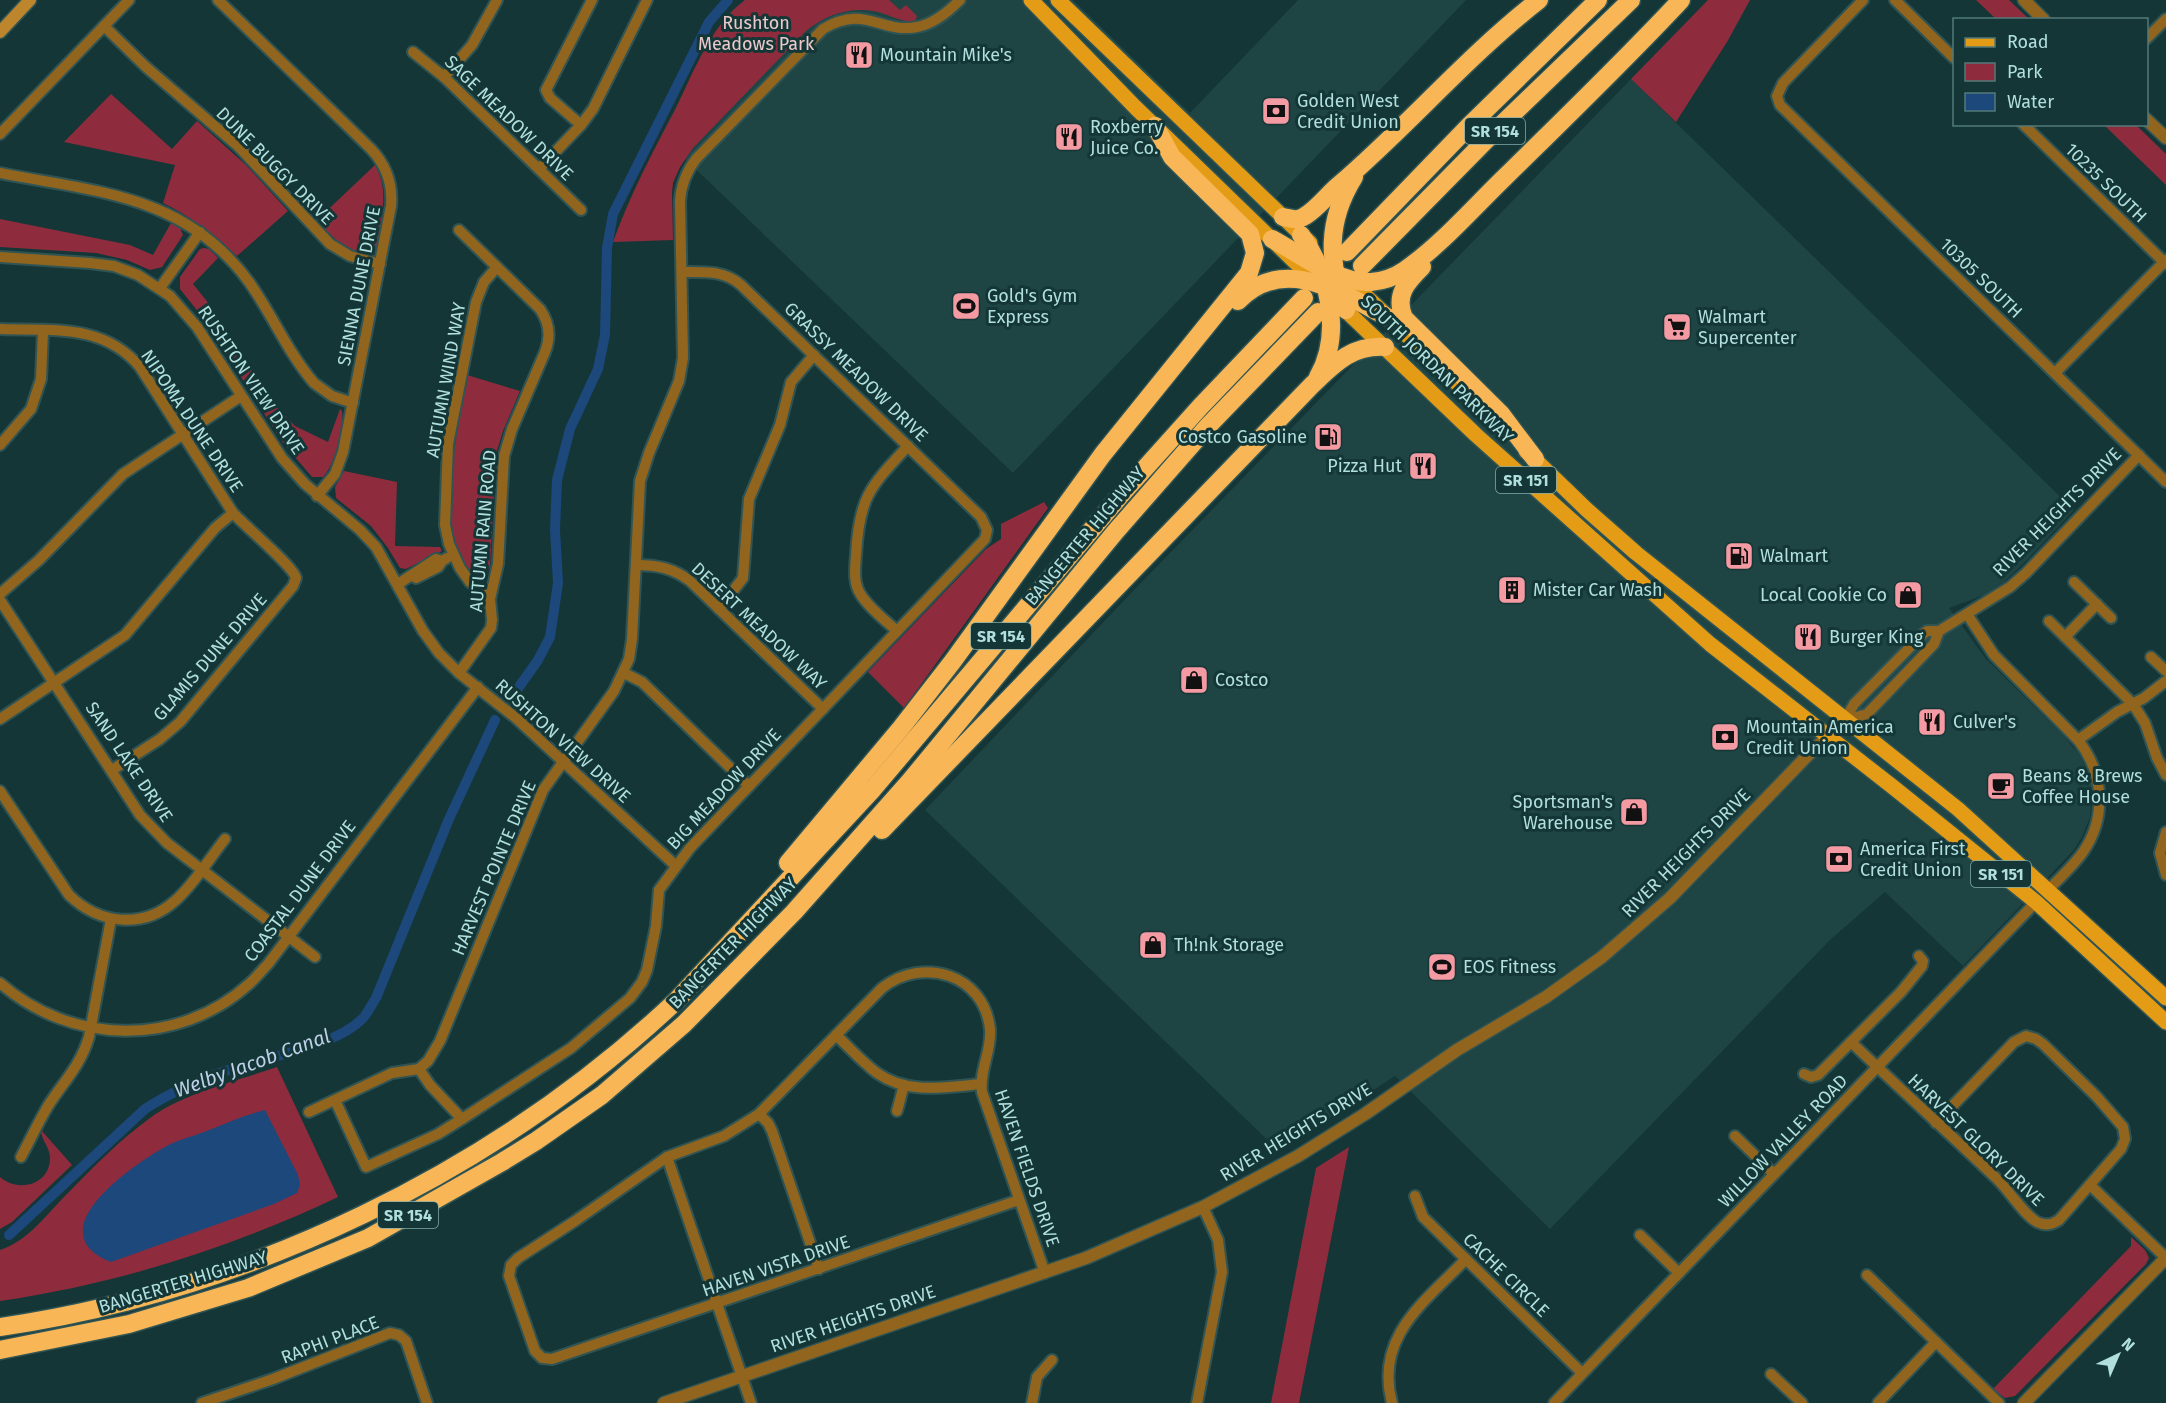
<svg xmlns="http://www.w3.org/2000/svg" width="2166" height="1403" viewBox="0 0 2166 1403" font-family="'Fira Sans',sans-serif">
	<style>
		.built { fill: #1e4444 }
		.green { fill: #8e2c3d }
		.water { fill: #1c487b }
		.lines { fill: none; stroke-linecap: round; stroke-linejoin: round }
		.canal { stroke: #1c487b; stroke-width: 10 }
		.minor-casing { stroke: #305454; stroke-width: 14 }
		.tertiary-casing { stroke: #305454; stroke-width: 15 }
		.secondary-casing { stroke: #305454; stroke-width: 15 }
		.primary-casing { stroke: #305454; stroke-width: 18 }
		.motorway-casing { stroke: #305454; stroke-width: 21 }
		.minor { stroke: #91651e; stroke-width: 10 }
		.tertiary { stroke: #91651e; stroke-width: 12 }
		.secondary { stroke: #bd852c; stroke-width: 12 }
		.primary { stroke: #e49b16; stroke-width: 15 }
		.motorway { stroke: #f8b656; stroke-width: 18 }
		.labels { text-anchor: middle; stroke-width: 6; stroke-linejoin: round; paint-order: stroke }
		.shield { fill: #143636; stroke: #81acac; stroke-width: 1.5 }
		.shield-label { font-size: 16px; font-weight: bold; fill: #b0dfde }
		.park-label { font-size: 18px; fill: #ecc9cb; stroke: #143636 }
		.poi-label { font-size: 18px; fill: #b0dfde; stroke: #143636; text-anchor: start }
		.street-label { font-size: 18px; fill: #b0dfde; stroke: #143636 }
		.water-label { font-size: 20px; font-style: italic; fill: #bdd0e8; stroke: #143636 }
	</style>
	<rect width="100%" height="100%" fill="#143636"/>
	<g class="built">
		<polygon points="745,0 1073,0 1190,113 1298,0 1466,0 1013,473 661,136 705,51 729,13"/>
		<polygon points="1631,79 2074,510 2026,561 2004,582 1984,595 1949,608 1986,659 2063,735 2080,755 2091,781 2092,796 2090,817 2083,835 2074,850 1963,966 1885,892 1830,940 1550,1229 1395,1076 1279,1151 925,810 1133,591"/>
	</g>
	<g class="green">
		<path d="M745 0H889L900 10 906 5 917 16 915 22H910C898 20 889 15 878 12 851 6 827 14 806 31L693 148 680 167 673 183 672 193 673 240 613 242C630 195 653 151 676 108 694 71 711 25 745 0Z"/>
		<polygon points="1708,0 1750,0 1727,42 1676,122 1631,79"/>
		<polygon points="1976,0 2009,0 2029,19 1996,19"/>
		<path d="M111 94 172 149 197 121 246 165 288 211 237 256C214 235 192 217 163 203L175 165 64 142Z"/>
		<polygon points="2104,125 2136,125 2166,154 2166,185"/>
		<path d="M375 165C390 191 381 217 377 245L375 252 368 255 346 249 316 221Z"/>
		<polygon points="0,219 130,245 153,255 171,223 180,228 183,235 162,267 150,270 127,260 96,253 0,247"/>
		<path d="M204 248 209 249 218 258 193 284 210 305 273 403 295 426 328 442 340 409 342 411C344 426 335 466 323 477H312L283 443 204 319 180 289V277L200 249Z"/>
		<path d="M467 375 520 391 503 431 496 454 490 567C487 574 484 576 477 577 464 567 451 541 451 524 448 474 458 424 467 375Z"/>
		<polygon points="344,471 397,482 395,546 440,547 442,551 406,569 400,568 388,548 371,526 336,498 335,487"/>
		<polygon points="1044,502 1048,508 904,708 868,672 986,549 1001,539 1001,524"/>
		<path d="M277 1067 338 1197C231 1248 117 1284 0 1301V1250C29 1241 47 1213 69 1192 94 1166 121 1139 150 1118 183 1093 237 1081 277 1067Z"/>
		<path d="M41 1130 72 1165 12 1222 0 1229V1177C18 1193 50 1185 50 1158 50 1147 41 1140 41 1130Z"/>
		<polygon points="1349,1147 1299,1403 1271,1403 1316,1168"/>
		<polygon points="2131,1237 2145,1250 2149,1258 2146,1264 2015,1396 2005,1398 1993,1389 2131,1246"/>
	</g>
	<path class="water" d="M265 1110 298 1175 300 1185 297 1193 274 1204 111 1262C36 1232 131 1166 165 1147 177 1140 191 1137 204 1132 224 1124 244 1115 265 1110Z"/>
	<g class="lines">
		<g class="canal">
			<polyline points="514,694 538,660 550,637 558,583 555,530 557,480 570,429 598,369 605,335 607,248 613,214 709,22 728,0"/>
			<path d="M9 1235 145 1109C171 1092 199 1080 228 1070 265 1057 337 1047 364 1017 368 1012 372 1004 376 998L449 819 495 720"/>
		</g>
		<g class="minor-casing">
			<g id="minor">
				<path d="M218 0 371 149C386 165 393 184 391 206L343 452 335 474 317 496"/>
				<polyline points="1863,0 1783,83 1777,96 1780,105 2166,482"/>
				<polyline points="1895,0 1954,58"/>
				<polyline points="104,26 146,67 239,147 330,244 350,256 380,264"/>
				<polyline points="2146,39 2166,19"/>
				<polyline points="413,52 444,77 581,210"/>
				<polyline points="444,77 472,45 497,0"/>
				<polyline points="2023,124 2166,264"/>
				<polyline points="581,125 550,98 546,90 592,0"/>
				<polyline points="0,134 129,0"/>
				<polyline points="539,169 581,125 593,109 647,0"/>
				<path d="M0 173C97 192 186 195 249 282 272 314 288 353 314 383L332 396 353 403"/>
				<polyline points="0,257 90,263 114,266 138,275 170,296 197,327 282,458 305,484 360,530 376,547 423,631 439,653 459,673 516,718 676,866"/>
				<polyline points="160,288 200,232"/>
				<path d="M0 329C52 331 103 323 140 367L233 513C245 526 293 566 296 578L293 586 180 722 160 739 112 770"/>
				<polyline points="2055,373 2166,260"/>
				<polyline points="0,445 31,409 41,379 43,331"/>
				<path d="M636 565C657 565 673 568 690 581L823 709"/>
				<polyline points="416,578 438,567 442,561 447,558"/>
				<polyline points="2074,582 2111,618"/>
				<polyline points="398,584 436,559 442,561"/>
				<polyline points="0,594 39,560 123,474 241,396"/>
				<polyline points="490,599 470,582 460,568 449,544 445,525 448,444 476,302 484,282 497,267"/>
				<polyline points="0,600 140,815 167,843 315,957"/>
				<polyline points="719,609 743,578 749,499 780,425 791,382 814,355"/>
				<path d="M1967 614 1994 655 2078 740C2104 773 2107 817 2083 852 2073 866 2060 878 2048 890"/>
				<polyline points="2049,621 2133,704 2145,723 2157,758 2166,775"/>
				<path d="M897 631C885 620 870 609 861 595 853 583 855 569 856 555 859 497 870 487 908 446"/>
				<polyline points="2065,637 2097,604"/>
				<polyline points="2151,657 2166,671"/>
				<path d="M459 673 491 628 492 620 490 599 498 564 504 456 512 429 545 352C551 337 549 322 540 309L459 230"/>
				<polyline points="624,673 642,682 749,786"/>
				<polyline points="0,719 125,635 215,528 233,513"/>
				<polyline points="1845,720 1854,704 1923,634 1927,631 1939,631 2010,587 2026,573 2139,455"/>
				<polyline points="1845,720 1867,714 1934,644 1939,631"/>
				<polyline points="2078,740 2117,712 2144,698 2166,681"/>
				<path d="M0 791 69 895C99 924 143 930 176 900 195 883 209 859 225 839"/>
				<polyline points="2166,832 2160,853 2166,875"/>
				<path d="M0 983C71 1045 178 1048 249 984 256 978 262 970 268 964L478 687"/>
				<path d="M836 1035C849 1047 862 1062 877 1073 908 1095 946 1087 981 1084"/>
				<path d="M1851 1042C1899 1088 1948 1132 1996 1178 2009 1190 2023 1214 2037 1222 2045 1226 2052 1225 2059 1220L2121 1149 2125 1139 2123 1127 2097 1097 2043 1044 2036 1039 2026 1036 2014 1042 1936 1123"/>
				<polyline points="419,1069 430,1085 462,1119"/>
				<polyline points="1804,1074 1811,1077 1818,1075 1901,992 1922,966 1923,961 1919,956"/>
				<path d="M335 1100 366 1167 438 1134 462 1119 571 1048 630 998 642 982 647 970 656 926 659 890 690 848 985 539 987 530 981 517 741 285C724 270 704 272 683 272"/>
				<polyline points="897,1111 904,1085"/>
				<path d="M309 1112 392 1073 419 1069 428 1061 440 1041 543 790 614 691 629 659 632 639 640 481 649 453 679 381 683 358 680 201C681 185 686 172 696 159L823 29C865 4 881 34 917 27 934 24 948 12 960 0"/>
				<polyline points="759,1114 768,1123 772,1131 819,1269"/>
				<polyline points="1735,1136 1774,1174"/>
				<path d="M21 1157C30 1140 38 1123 48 1106 63 1082 80 1067 89 1037L111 919"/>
				<polyline points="667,1157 751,1403"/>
				<polyline points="2090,1185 2166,1258"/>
				<polyline points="1415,1196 1423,1217 1582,1373"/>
				<path d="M1019 1200 552 1359 542 1358 535 1351 509 1276 511 1265 518 1258 575 1221 667 1157 724 1136 759 1114 882 988C923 956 984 974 990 1029 992 1051 979 1070 982 1092L1045 1273"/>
				<polyline points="1640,1235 1679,1273"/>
				<polyline points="1867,1275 1999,1403"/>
				<polyline points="1771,1374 1802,1403"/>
				<polyline points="202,1403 273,1379 390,1333 399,1335 406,1341 427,1403"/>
				<polyline points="1032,1403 1037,1377 1052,1360"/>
				<polyline points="1197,1403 1222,1272 1218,1240 1203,1207"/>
				<path d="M1392 1403C1374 1336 1426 1301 1466 1259"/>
				<polyline points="1554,1403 2036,902"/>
				<polyline points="1878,1403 1936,1342"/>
			</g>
		</g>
		<g class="tertiary-casing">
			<g id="tertiary">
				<polyline points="2024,0 2044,20"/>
				<polyline points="2146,119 2166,138"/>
				<polyline points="664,1403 1086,1258 1203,1207 1298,1156 1365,1114 1457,1050 1546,997 1602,957 1670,898 1810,753 1845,720"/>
				<polyline points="2024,1403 2166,1258"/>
			</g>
		</g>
		<g class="secondary-casing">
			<polyline id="secondary" points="0,32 30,0"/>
		</g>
		<g class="primary-casing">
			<g id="primary">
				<polyline points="1031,0 1136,108 1320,286"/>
				<polyline points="1058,0 1310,243"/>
				<polyline points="1347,278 1462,388"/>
				<polyline points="1338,303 1476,435 1710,644 1893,787 2036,902 2166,1022"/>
				<polyline points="1526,451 1586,509 1636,553 1958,809 2166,998"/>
			</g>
		</g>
		<g class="motorway-casing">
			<g id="motorway">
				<path d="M1283 217C1292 219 1298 221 1305 216 1318 208 1328 194 1339 185 1408 126 1467 56 1539 0"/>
				<path d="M1301 235C1329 274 1343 333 1318 377"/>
				<path d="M1272 239C1300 254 1339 284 1371 282 1383 281 1395 277 1405 270 1441 245 1473 208 1505 177 1564 119 1624 61 1681 0"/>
				<polyline points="1347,252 1469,126 1598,0"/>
				<polyline points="1362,266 1497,129 1631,0"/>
				<path d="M1422 267C1407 282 1394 295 1404 318L1501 414 1535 459"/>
				<path d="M1238 301C1284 253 1343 294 1389 318"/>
				<path d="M1346 310C1328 262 1326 222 1354 177"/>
				<path d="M882 830 1312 385C1335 363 1352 345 1385 347"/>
				<polyline points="788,863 901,728 953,661 1103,454 1249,273 1255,253 1250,234 1172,157 1155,126"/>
				<path d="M0 1327C248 1291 495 1172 677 1000L873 789 1121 495 1200 407 1304 298"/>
				<polyline points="0,1350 129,1324 248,1288 368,1238 502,1162 536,1141 602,1095 684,1024 794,912 910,781 1116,531 1208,426 1318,312"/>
			</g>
		</g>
		<use href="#minor" class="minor"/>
		<use href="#tertiary" class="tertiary"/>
		<use href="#secondary" class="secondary"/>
		<use href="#primary" class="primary"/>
		<use href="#motorway" class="motorway"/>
	</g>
	<defs>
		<g id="restaurant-square" transform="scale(1.5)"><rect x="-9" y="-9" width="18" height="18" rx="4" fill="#f49aa2" stroke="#143636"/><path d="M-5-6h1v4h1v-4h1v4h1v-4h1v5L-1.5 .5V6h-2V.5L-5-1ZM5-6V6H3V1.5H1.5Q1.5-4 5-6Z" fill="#111"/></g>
		<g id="bank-square" transform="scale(1.5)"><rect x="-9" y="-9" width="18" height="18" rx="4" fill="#f49aa2" stroke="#143636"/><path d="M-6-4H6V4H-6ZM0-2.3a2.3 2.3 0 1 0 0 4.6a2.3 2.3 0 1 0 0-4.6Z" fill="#111"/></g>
		<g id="stadium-square" transform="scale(1.5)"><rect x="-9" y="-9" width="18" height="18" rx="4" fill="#f49aa2" stroke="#143636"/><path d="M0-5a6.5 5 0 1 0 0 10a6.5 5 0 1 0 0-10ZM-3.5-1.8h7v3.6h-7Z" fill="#111"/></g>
		<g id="supermarket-square" transform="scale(1.5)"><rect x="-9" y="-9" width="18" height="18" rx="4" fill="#f49aa2" stroke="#143636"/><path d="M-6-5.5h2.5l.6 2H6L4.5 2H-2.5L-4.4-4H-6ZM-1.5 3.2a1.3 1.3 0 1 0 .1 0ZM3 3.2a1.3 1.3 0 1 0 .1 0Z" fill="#111"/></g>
		<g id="fuel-square" transform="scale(1.5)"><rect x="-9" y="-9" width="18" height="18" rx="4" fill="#f49aa2" stroke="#143636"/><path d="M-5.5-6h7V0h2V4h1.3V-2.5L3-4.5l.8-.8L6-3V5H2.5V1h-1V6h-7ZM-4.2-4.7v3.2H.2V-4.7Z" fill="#111"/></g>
		<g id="building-square" transform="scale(1.5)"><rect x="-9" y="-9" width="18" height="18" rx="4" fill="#f49aa2" stroke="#143636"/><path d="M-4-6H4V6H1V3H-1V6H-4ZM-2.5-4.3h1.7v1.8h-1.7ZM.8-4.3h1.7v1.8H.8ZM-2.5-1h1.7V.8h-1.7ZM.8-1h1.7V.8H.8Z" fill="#111"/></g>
		<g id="shop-square" transform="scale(1.5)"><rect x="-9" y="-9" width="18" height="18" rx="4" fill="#f49aa2" stroke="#143636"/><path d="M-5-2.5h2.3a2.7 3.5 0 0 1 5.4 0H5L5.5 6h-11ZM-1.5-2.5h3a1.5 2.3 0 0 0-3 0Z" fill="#111"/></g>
		<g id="cafe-square" transform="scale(1.5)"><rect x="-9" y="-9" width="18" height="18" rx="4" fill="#f49aa2" stroke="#143636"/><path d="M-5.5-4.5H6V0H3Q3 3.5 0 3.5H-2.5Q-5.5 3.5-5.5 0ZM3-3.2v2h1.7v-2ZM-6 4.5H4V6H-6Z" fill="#111"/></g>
	</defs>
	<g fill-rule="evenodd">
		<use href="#restaurant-square" x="859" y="55"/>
		<use href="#bank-square" x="1276" y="111"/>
		<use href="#restaurant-square" x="1069" y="137"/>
		<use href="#stadium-square" x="966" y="306"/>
		<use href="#supermarket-square" x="1677" y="327"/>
		<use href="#fuel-square" x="1328" y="437"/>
		<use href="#restaurant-square" x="1423" y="466"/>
		<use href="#fuel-square" x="1739" y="556"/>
		<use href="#building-square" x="1512" y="590"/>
		<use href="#shop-square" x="1908" y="595"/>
		<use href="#restaurant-square" x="1808" y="637"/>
		<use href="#shop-square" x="1194" y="680"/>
		<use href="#restaurant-square" x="1932" y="722"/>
		<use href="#bank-square" x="1725" y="737"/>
		<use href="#cafe-square" x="2001" y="786"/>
		<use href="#shop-square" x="1634" y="812"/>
		<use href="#bank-square" x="1839" y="859"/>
		<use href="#shop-square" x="1153" y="945"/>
		<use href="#stadium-square" x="1442" y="967"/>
	</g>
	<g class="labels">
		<g class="shield">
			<rect x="1465" y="118" width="60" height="26" rx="4.5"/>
			<rect x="1496" y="467" width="60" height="26" rx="4.5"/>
			<rect x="971" y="623" width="60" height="26" rx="4.5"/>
			<rect x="1971" y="861" width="60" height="26" rx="4.5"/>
			<rect x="378" y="1202" width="60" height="26" rx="4.5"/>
		</g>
		<g class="shield-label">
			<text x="1495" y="137">SR 154</text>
			<text x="1526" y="486">SR 151</text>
			<text x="1001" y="642">SR 154</text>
			<text x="2001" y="880">SR 151</text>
			<text x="408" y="1221">SR 154</text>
		</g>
		<g class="park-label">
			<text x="756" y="29">Rushton<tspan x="756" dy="21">Meadows Park</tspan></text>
		</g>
		<g class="poi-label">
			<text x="880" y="61">Mountain Mike's</text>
			<text x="1297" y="107">Golden West<tspan x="1297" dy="21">Credit Union</tspan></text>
			<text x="1090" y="133">Roxberry<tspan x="1090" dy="21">Juice Co.</tspan></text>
			<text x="987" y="302">Gold's Gym<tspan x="987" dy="21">Express</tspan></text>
			<text x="1698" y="323">Walmart<tspan x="1698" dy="21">Supercenter</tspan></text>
			<text x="1307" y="443" text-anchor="end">Costco Gasoline</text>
			<text x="1402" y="472" text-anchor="end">Pizza Hut</text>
			<text x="1760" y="562">Walmart</text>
			<text x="1533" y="596">Mister Car Wash</text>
			<text x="1887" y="601" text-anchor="end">Local Cookie Co</text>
			<text x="1829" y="643">Burger King</text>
			<text x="1215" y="686">Costco</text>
			<text x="1953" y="728">Culver's</text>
			<text x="1746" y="733">Mountain America<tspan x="1746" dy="21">Credit Union</tspan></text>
			<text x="2022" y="782">Beans &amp; Brews<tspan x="2022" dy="21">Coffee House</tspan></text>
			<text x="1613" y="808" text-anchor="end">Sportsman's<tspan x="1613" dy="21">Warehouse</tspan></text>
			<text x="1860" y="855">America First<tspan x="1860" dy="21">Credit Union</tspan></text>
			<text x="1174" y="951">Th!nk Storage</text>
			<text x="1463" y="973">EOS Fitness</text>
		</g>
		<g class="street-label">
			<text transform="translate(509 118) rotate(44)" y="6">SAGE MEADOW DRIVE</text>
			<text transform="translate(275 166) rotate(45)" y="6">DUNE BUGGY DRIVE</text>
			<text transform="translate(2106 183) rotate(44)" y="6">10235 SOUTH</text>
			<text transform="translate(1981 278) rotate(44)" y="6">10305 SOUTH</text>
			<text transform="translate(359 286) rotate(-79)" y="6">SIENNA DUNE DRIVE</text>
			<text transform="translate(1437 369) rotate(44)" y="6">SOUTH JORDAN PARKWAY</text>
			<text transform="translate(856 372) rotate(44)" y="6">GRASSY MEADOW DRIVE</text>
			<text transform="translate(251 380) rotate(56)" y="6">RUSHTON VIEW DRIVE</text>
			<text transform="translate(446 380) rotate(-80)" y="6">AUTUMN WIND WAY</text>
			<text transform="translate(192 421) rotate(56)" y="6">NIPOMA DUNE DRIVE</text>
			<text transform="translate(2057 512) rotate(-45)" y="6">RIVER HEIGHTS DRIVE</text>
			<text transform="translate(483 531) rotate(-85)" y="6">AUTUMN RAIN ROAD</text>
			<text transform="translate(1085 536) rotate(-50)" y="6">BANGERTER HIGHWAY</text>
			<text transform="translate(759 626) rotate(43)" y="6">DESERT MEADOW WAY</text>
			<text transform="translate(210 657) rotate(-49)" y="6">GLAMIS DUNE DRIVE</text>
			<text transform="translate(563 741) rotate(42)" y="6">RUSHTON VIEW DRIVE</text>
			<text transform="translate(129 762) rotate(56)" y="6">SAND LAKE DRIVE</text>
			<text transform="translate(724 789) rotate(-47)" y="6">BIG MEADOW DRIVE</text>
			<text transform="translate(1686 853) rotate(-45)" y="6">RIVER HEIGHTS DRIVE</text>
			<text transform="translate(494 868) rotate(-67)" y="6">HARVEST POINTE DRIVE</text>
			<text transform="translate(300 891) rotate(-53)" y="6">COASTAL DUNE DRIVE</text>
			<text transform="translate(733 943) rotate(-46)" y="6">BANGERTER HIGHWAY</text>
			<text transform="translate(1296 1132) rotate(-31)" y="6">RIVER HEIGHTS DRIVE</text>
			<text transform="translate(1976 1140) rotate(44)" y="6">HARVEST GLORY DRIVE</text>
			<text transform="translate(1783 1141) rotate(-46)" y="6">WILLOW VALLEY ROAD</text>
			<text transform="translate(1027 1168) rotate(71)" y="6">HAVEN FIELDS DRIVE</text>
			<text transform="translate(776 1266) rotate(-19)" y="6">HAVEN VISTA DRIVE</text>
			<text transform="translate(1506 1275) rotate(44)" y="6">CACHE CIRCLE</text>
			<text transform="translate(183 1282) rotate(-17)" y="6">BANGERTER HIGHWAY</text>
			<text transform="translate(853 1319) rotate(-19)" y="6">RIVER HEIGHTS DRIVE</text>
			<text transform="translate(330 1340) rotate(-21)" y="6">RAPHI PLACE</text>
		</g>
		<g class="water-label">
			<text transform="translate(252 1063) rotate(-20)" y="7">Welby Jacob Canal</text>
		</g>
	</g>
	<rect x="1953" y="18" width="195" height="108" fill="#143636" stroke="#527a79" stroke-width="1.5"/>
	<rect x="1965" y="38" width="30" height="9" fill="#e49b16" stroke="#527a79" stroke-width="1.5"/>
	<text x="2007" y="48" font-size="18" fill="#b0dfde">Road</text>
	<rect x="1965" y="63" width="30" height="18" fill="#8e2c3d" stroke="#527a79" stroke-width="1.5"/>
	<text x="2007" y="78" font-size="18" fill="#b0dfde">Park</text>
	<rect x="1965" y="93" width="30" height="18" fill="#1c487b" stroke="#527a79" stroke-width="1.5"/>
	<text x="2007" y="108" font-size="18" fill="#b0dfde">Water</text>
	<g transform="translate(2118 1355) rotate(44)" stroke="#143636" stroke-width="4.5" paint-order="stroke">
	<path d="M0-4.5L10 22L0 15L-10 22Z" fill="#b0dfde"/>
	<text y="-9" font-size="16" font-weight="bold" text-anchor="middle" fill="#b0dfde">N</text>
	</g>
</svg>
